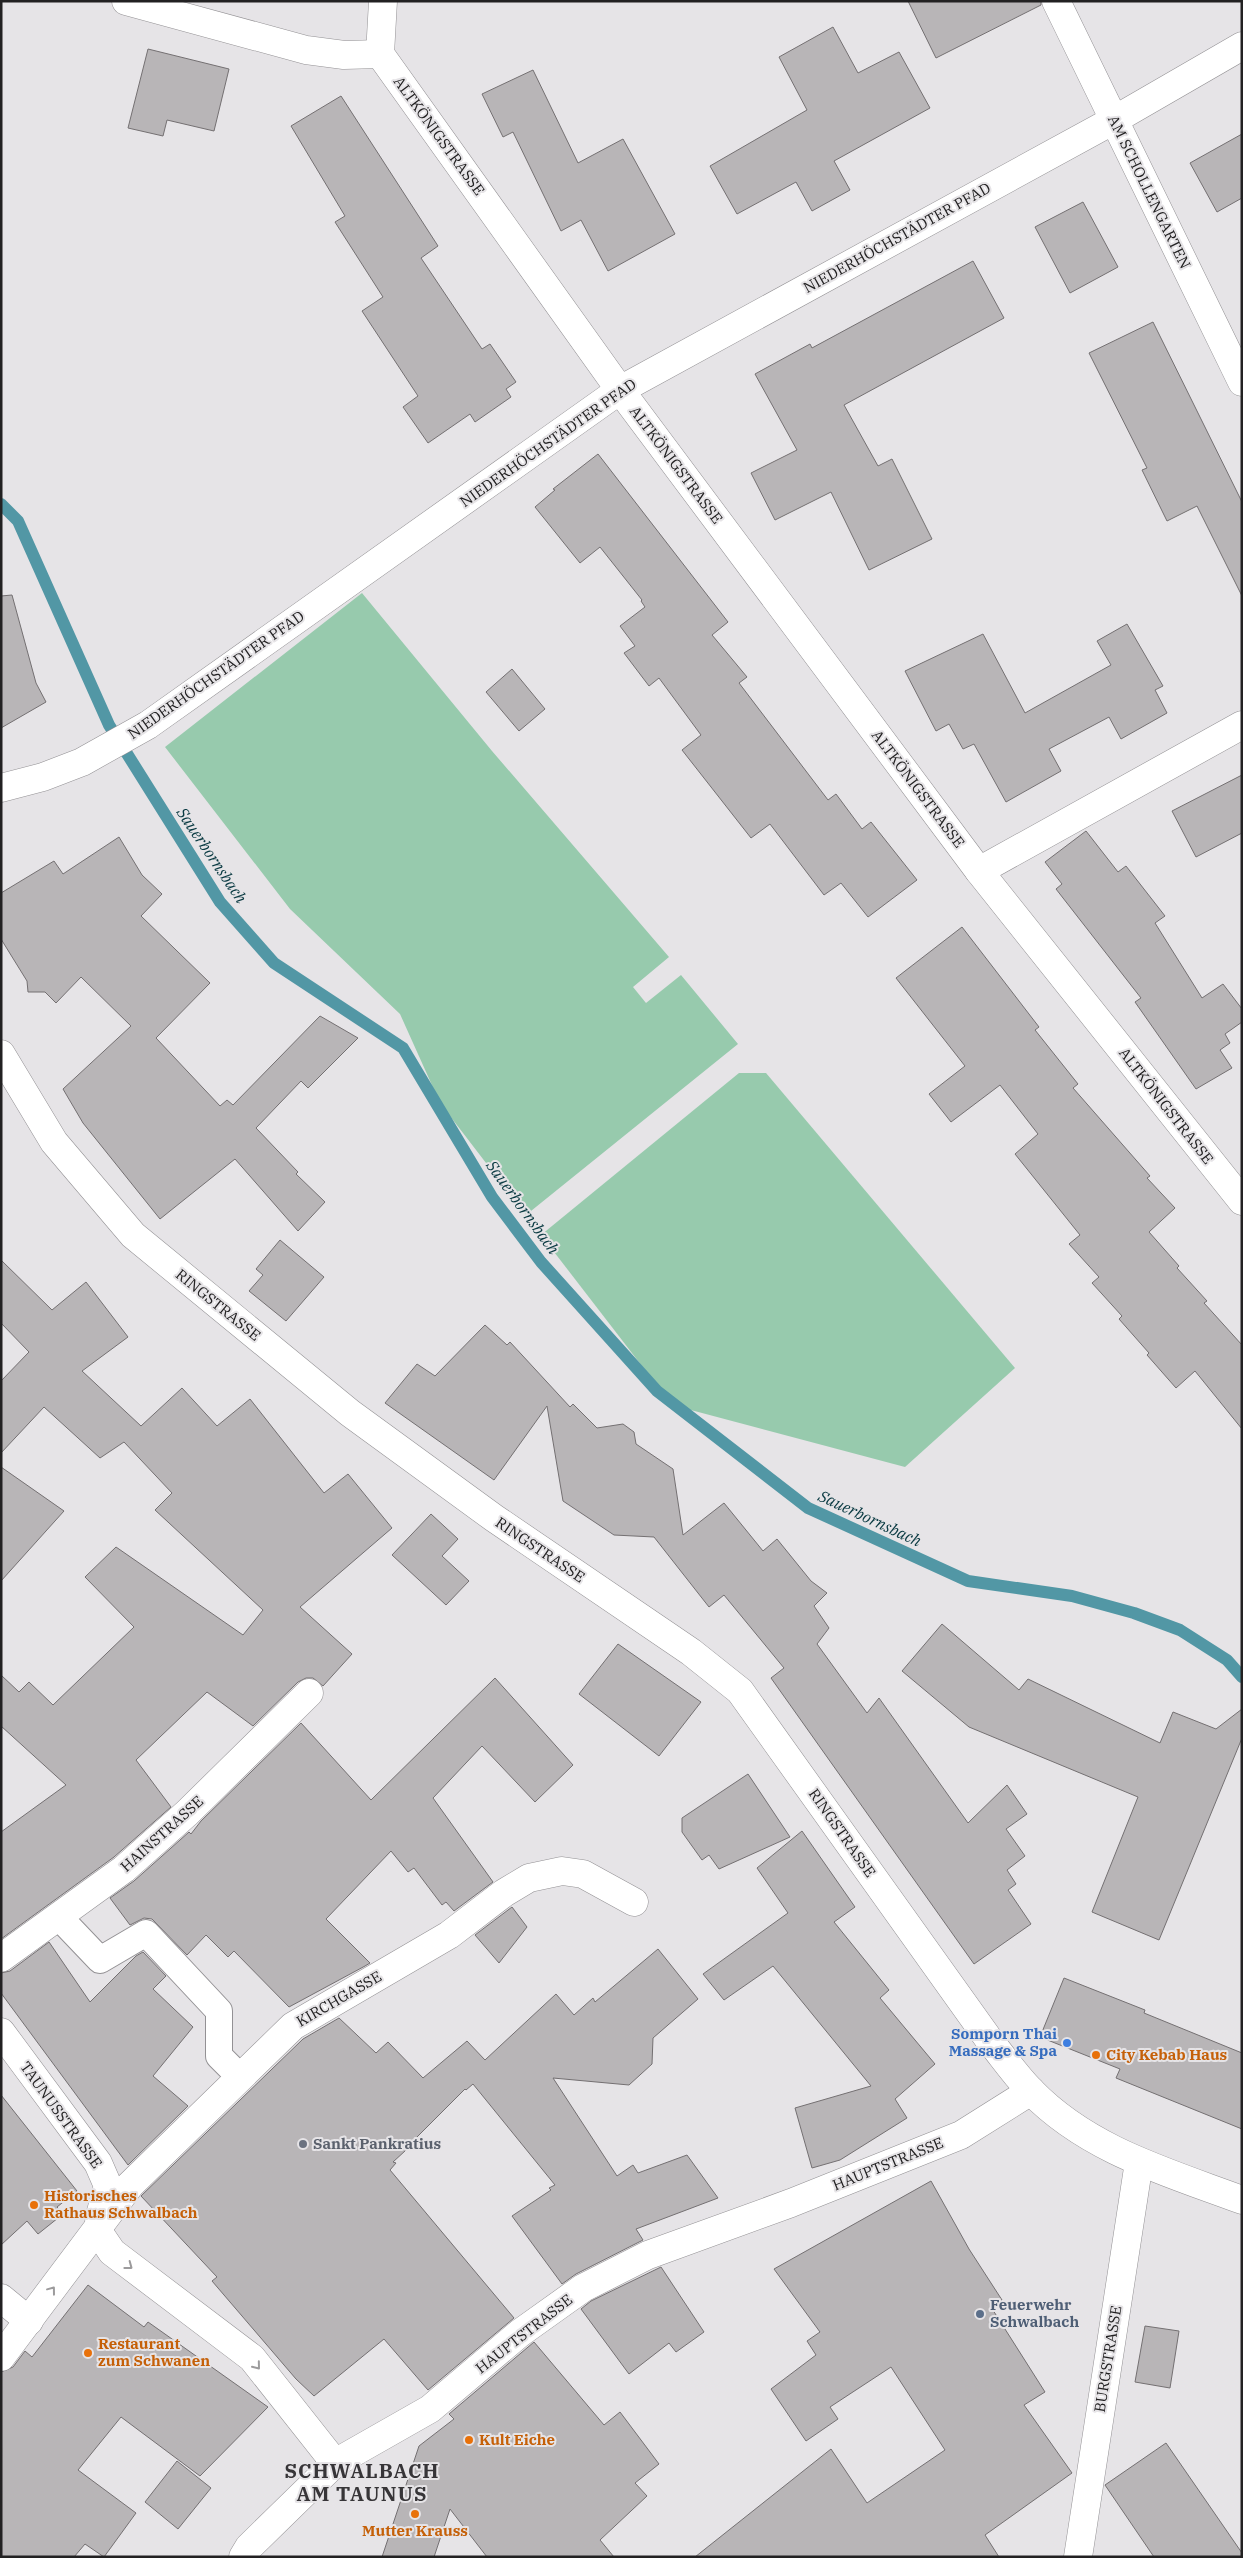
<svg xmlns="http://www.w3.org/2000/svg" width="1243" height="2558" viewBox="0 0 1243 2558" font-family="'IBM Plex Serif',serif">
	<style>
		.green { fill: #97caad }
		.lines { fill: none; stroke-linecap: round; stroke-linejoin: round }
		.stream { stroke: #5297a5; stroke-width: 12 }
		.building { fill: #b8b5b7; stroke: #747072 }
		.lane-casing { stroke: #939194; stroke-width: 28 }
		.street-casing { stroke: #939194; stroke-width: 29 }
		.secondary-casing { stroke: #939194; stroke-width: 29 }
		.lane { stroke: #fff; stroke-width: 26 }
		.street { stroke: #fff; stroke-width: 28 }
		.secondary { stroke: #fff; stroke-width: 28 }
		.oneway { stroke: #9c9b9c }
		.shop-dot { fill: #3f7fe0; stroke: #e6e4e7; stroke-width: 2 }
		.food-dot { fill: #e8710a; stroke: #e6e4e7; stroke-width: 2 }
		.worship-dot { fill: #6b7280; stroke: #e6e4e7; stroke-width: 2 }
		.service-dot { fill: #5c6f8a; stroke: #e6e4e7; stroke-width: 2 }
		.labels { text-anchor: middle; stroke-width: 4; stroke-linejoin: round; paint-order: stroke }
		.street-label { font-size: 15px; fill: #222122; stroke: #e6e4e7 }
		.shop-label { font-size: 15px; font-weight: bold; fill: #366cbe; stroke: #e6e4e7; text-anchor: end }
		.food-label { font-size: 15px; font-weight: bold; fill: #c56008; stroke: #e6e4e7; text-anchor: start }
		.worship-label { font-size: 15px; font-weight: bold; fill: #5b616d; stroke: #e6e4e7; text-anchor: start }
		.service-label { font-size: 15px; font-weight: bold; fill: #4e5e75; stroke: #e6e4e7; text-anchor: start }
		.water-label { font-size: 16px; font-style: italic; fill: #0a3a42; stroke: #e6e4e7 }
		.district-label { font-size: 20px; font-weight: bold; letter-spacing: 1px; fill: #373538; stroke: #e6e4e7 }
	</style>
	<rect width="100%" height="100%" fill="#e6e4e7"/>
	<g class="green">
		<polygon points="362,593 492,751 669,957 633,987 646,1003 681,975 738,1044 526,1215 440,1103 400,1014 290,909 165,747"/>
		<polygon points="739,1073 766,1073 1015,1368 905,1467 672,1405 541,1235"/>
	</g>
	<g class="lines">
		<polyline class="stream" points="1,504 18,521 109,725 220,902 274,963 403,1048 492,1197 541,1262 657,1391 808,1508 968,1581 1072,1596 1134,1613 1180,1630 1227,1660 1242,1677"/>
	</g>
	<g class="building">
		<polygon points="908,1 1041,1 1041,5 936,58"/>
		<polygon points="833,27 858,73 899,52 930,108 834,161 850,190 812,211 796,182 737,214 710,166 807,110 779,57"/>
		<polygon points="148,49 229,69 214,131 167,120 163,136 128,128"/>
		<polygon points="533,70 578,163 623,139 675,234 608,271 581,220 561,231 513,132 503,137 482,94"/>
		<polygon points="341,96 438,246 421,258 482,349 490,344 516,382 506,389 511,397 475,422 470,414 428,443 403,407 418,396 362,311 383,297 335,222 345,216 291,126"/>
		<polygon points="1242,134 1242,198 1217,212 1190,163"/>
		<polygon points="1083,202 1118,267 1070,293 1035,227"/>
		<polygon points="973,261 1004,318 844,405 878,466 892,459 932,539 869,570 831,492 775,520 751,473 797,450 755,374 810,344 812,348"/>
		<polygon points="1153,322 1242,502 1242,596 1197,506 1167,521 1142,470 1147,468 1089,353"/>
		<polygon points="598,454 728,622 712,635 747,677 739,683 828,800 836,794 862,829 871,822 917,880 868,917 841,883 824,895 770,824 751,838 682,750 701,735 659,678 649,686 624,653 635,646 620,626 645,607 641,601 642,600 600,547 580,563 535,507 555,490 553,489"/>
		<polygon points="12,595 36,683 46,702 1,728 1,596"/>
		<polygon points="1127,624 1163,686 1155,690 1167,713 1121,739 1109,717 1049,749 1061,771 1006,802 974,744 963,749 949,724 936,731 905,671 983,634 1025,713 1111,665 1097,641"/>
		<polygon points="512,669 545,709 519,731 486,692"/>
		<polygon points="1242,775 1242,833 1196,857 1172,811"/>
		<polygon points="1086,831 1118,872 1126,866 1165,916 1155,923 1202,998 1223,984 1242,1009 1242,1022 1225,1034 1230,1043 1220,1050 1232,1068 1196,1089 1135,1002 1141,998 1056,889 1062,884 1045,862"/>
		<polygon points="119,837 142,875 162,894 141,916 210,983 156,1038 220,1106 227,1100 233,1105 320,1016 358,1038 308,1088 301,1081 256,1128 298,1172 296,1174 325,1202 298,1231 235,1159 160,1219 83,1123 63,1089 131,1026 81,977 56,1003 45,992 28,992 27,981 1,939 1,893 54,861 63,874"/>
		<polygon points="962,927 1039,1027 1035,1030 1078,1084 1073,1088 1150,1176 1147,1178 1175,1208 1149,1232 1179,1266 1177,1268 1207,1301 1204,1303 1242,1345 1242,1429 1195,1371 1176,1388 1147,1355 1149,1353 1119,1319 1122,1316 1092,1283 1099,1277 1069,1244 1080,1235 1015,1154 1038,1134 1000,1085 951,1122 929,1094 965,1066 896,978"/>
		<polygon points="280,1240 324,1277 286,1321 249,1291 263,1275 256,1269"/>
		<polygon points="1,1260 52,1310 86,1282 128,1337 82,1371 141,1426 182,1388 217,1426 250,1399 324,1493 348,1474 392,1528 300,1607 352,1654 323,1686 313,1678 306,1678 298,1682 253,1726 207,1692 136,1760 171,1807 114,1857 1,1939 1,1832 66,1785 1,1726 1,1675 19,1692 29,1682 53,1705 134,1627 85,1577 116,1547 243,1635 263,1610 155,1510 172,1493 124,1442 100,1458 44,1407 1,1453 1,1381 29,1352 1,1323"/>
		<polygon points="485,1325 507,1345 510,1342 570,1407 573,1404 597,1428 623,1424 634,1432 636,1444 673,1469 683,1535 724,1503 763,1551 777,1539 811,1581 827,1593 814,1606 829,1628 817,1644 867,1713 879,1698 968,1823 1007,1785 1027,1814 1006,1829 1025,1856 1007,1870 1016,1884 1008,1890 1031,1924 974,1964 771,1678 784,1668 724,1595 709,1607 654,1537 614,1535 563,1501 547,1406 494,1480 385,1403 417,1364 435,1376"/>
		<polygon points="1,1467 64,1511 1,1581"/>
		<polygon points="431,1514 458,1539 442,1556 469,1581 446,1605 392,1555"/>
		<polygon points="942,1624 1019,1690 1028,1679 1160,1743 1173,1712 1216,1729 1242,1709 1242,1738 1159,1940 1092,1912 1138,1797 969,1727 902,1671"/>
		<polygon points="618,1644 701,1702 659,1756 579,1694"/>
		<polygon points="495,1678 573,1765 535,1802 482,1746 433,1798 493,1882 454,1911 446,1902 442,1905 414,1868 408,1872 391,1851 326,1919 370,1963 365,1966 289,2007 234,1951 228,1957 206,1935 187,1955 152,1919 144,1918 130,1925 110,1898 134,1881 189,1832 191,1834 201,1821 301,1723 371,1800"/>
		<polygon points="748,1774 790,1837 719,1869 709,1855 702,1860 682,1832 682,1818"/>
		<polygon points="802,1831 855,1907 834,1922 889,1990 880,1998 935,2064 895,2099 907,2118 840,2160 812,2168 795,2108 871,2086 773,1966 724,2000 703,1974 788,1913 757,1868"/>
		<polygon points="512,1907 527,1927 499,1963 475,1935"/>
		<polygon points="49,1942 90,2002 136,1956 143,1952 166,1976 153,1989 193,2027 153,2076 188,2106 128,2165 1,1993 1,1973 10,1971"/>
		<polygon points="658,1949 698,1999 653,2038 652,2064 629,2085 553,2078 617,2176 633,2165 638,2173 687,2155 718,2198 636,2229 643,2240 576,2274 562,2284 512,2216 551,2190 549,2188 555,2185 473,2084 466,2090 465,2089 416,2138 418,2139 393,2162 396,2163 390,2170 514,2318 428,2390 384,2339 314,2396 296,2379 212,2281 217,2277 141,2196 303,2039 339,2018 376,2053 388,2042 423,2078 467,2041 485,2060 556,1994 574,2015 593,1998 595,2002"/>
		<polygon points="1064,1978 1145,2010 1144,2013 1242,2053 1242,2129 1116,2078 1120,2069 1040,2037"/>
		<polygon points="1,2095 77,2191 57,2207 63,2214 38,2234 27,2221 1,2245"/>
		<polygon points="931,2181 969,2249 1002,2300 991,2307 1045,2392 1024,2405 1072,2473 985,2535 999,2557 695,2557 831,2449 867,2503 945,2450 891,2367 830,2407 838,2419 806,2441 771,2389 816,2355 807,2341 820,2332 774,2269"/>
		<polygon points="661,2267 704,2332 676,2352 669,2343 629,2374 581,2309 591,2301"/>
		<polygon points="88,2285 144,2327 148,2322 268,2407 200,2476 121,2417 78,2470 136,2513 104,2557 85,2544 74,2557 1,2557 1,2372 13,2367 25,2351 32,2357"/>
		<polygon points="1145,2326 1179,2331 1170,2388 1135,2382"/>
		<polygon points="534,2342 604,2425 620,2412 659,2464 635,2483 647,2496 600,2540 614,2557 487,2557 450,2509 434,2557 382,2557 419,2446 454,2419 449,2414"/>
		<polygon points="1166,2443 1242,2553 1242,2557 1154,2557 1105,2485"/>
		<polygon points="177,2461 211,2488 178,2529 145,2502"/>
	</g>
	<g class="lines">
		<g class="lane-casing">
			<polyline id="lane" points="59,1917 100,1960 146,1933 219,2011 219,2056 240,2077"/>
		</g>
		<g class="street-casing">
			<g id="street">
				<polyline points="126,1 306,50 344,55 380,54"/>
				<polyline points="383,1 380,54 620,390 979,871 1242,1201"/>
				<polyline points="1056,1 1242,382"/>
				<polyline points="1,788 43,777 82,762 148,725 620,390 1114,120 1242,46"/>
				<polyline points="979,871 1242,725"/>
				<polyline points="1,1958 124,1869 187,1813 309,1693"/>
				<polyline points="1,2032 98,2163 108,2186 99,2219"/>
				<polyline points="97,2230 112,2252 252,2358 335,2463"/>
				<polyline points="1,2298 29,2321"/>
				<polyline points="1,2357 130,2185 293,2026 449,1935 504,1893 529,1878 562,1871 583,1874 634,1902"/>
				<polyline points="243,2557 249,2547 335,2463 430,2409 520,2333 583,2288 648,2255 791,2203 961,2135 1031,2091"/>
				<polyline points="1078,2557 1139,2162"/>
			</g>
		</g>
		<g class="secondary-casing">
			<path id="secondary" d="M1 1054 54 1142 133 1235 350 1413 494 1518 691 1652 740 1691 990 2041C1003 2057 1016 2076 1031 2091 1088 2150 1167 2172 1242 2200"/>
		</g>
		<use href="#lane" class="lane"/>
		<use href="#street" class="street"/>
		<use href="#secondary" class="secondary"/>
	</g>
	<defs><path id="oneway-chevron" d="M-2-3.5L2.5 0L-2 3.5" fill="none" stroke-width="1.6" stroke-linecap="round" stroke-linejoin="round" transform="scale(1.25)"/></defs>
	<g class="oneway">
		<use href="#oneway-chevron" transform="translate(129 2266) rotate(37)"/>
		<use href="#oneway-chevron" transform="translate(52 2290) rotate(-53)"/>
		<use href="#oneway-chevron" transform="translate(257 2366) rotate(51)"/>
	</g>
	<circle class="shop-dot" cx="1067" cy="2043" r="5"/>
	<g class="food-dot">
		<circle cx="1096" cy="2055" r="5"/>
		<circle cx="34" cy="2205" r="5"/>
		<circle cx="88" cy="2353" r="5"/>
		<circle cx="469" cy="2440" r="5"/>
		<circle cx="415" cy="2514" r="5"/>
	</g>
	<circle class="worship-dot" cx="303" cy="2144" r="5"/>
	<circle class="service-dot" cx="980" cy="2314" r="5"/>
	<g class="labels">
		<g class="street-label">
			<text transform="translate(439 136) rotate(54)" y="5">ALTKÖNIGSTRASSE</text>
			<text transform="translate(1149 192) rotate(64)" y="5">AM SCHOLLENGARTEN</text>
			<text transform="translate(897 238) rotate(-29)" y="5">NIEDERHÖCHSTÄDTER PFAD</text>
			<text transform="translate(548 443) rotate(-35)" y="5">NIEDERHÖCHSTÄDTER PFAD</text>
			<text transform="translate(676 465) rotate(53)" y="5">ALTKÖNIGSTRASSE</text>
			<text transform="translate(216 675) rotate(-35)" y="5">NIEDERHÖCHSTÄDTER PFAD</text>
			<text transform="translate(918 789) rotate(53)" y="5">ALTKÖNIGSTRASSE</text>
			<text transform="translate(1166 1106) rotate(52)" y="5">ALTKÖNIGSTRASSE</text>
			<text transform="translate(218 1305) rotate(39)" y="5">RINGSTRASSE</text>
			<text transform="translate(540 1550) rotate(34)" y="5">RINGSTRASSE</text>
			<text transform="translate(842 1833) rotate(55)" y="5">RINGSTRASSE</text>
			<text transform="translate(162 1834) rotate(-42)" y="5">HAINSTRASSE</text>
			<text transform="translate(339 1999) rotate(-30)" y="5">KIRCHGASSE</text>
			<text transform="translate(61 2115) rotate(54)" y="5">TAUNUSSTRASSE</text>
			<text transform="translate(888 2164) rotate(-22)" y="5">HAUPTSTRASSE</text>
			<text transform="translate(524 2334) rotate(-38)" y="5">HAUPTSTRASSE</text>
			<text transform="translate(1108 2359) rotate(-81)" y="5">BURGSTRASSE</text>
		</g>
		<g class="shop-label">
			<text x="1057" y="2039">Somporn Thai<tspan x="1057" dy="17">Massage &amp; Spa</tspan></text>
		</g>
		<g class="food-label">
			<text x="1106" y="2060">City Kebab Haus</text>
			<text x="44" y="2201">Historisches<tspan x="44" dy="17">Rathaus Schwalbach</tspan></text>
			<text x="98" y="2349">Restaurant<tspan x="98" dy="17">zum Schwanen</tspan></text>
			<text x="479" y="2445">Kult Eiche</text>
			<text x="415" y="2536" text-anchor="middle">Mutter Krauss</text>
		</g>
		<g class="worship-label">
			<text x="313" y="2149">Sankt Pankratius</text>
		</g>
		<g class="service-label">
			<text x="990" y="2310">Feuerwehr<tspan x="990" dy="17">Schwalbach</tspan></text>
		</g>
		<g class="water-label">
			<text transform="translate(212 855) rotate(56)" y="6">Sauerbornsbach</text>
			<text transform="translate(523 1207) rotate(54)" y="6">Sauerbornsbach</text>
			<text transform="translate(870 1518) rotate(25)" y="6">Sauerbornsbach</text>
		</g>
		<g class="district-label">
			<text x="362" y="2478">SCHWALBACH<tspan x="362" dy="23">AM TAUNUS</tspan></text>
		</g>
	</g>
	<rect width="1243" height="2558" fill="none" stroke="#222122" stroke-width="5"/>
</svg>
